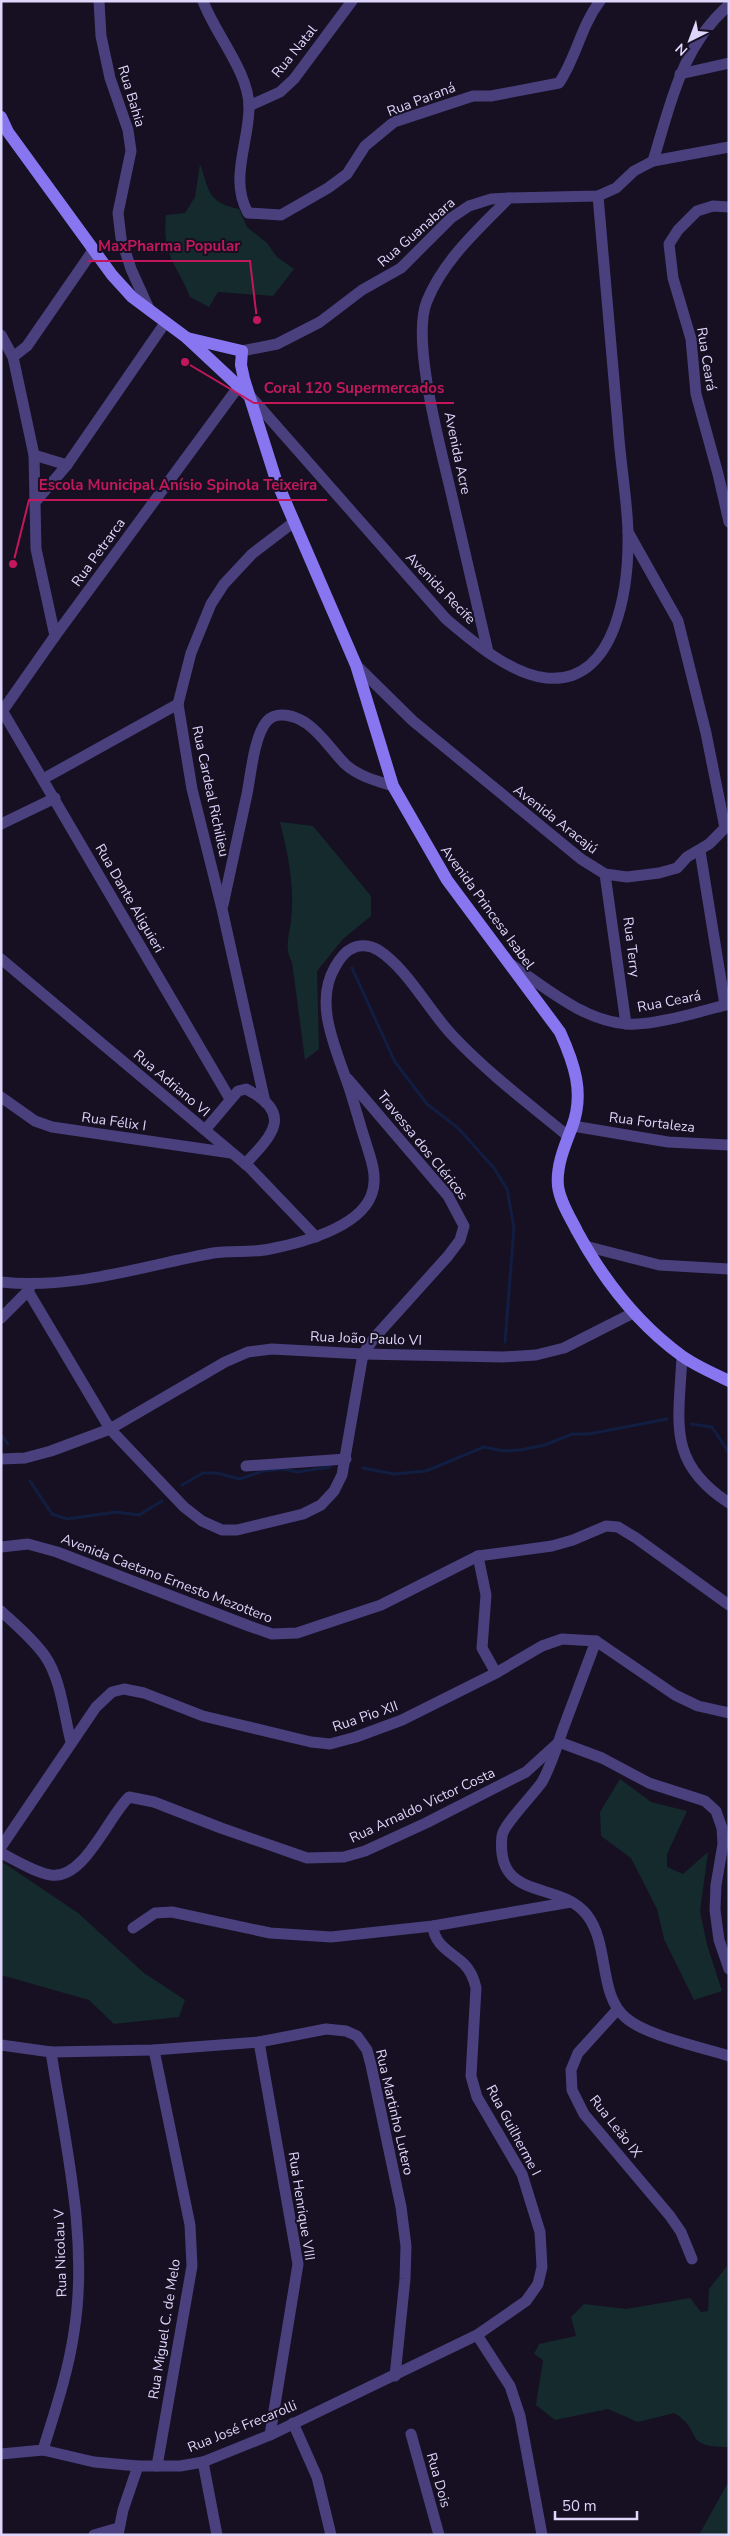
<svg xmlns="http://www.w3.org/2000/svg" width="730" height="2536" viewBox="0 0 730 2536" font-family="'Nunito Sans',sans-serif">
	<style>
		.green { fill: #142a2c }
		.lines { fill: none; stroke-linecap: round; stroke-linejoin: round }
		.stream { stroke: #111d41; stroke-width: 3 }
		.street { stroke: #49407d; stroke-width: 11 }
		.secondary { stroke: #8876f1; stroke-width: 12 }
		.labels { text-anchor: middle; stroke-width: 4; stroke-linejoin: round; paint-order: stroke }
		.street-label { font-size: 14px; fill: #ded6fb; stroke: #161022 }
		.leader { fill: none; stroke: #c2185b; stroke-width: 2 }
		.callout-dot { fill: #c2185b; stroke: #161022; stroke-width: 2 }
		.callout-label { font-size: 15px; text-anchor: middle; font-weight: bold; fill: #c2185b; stroke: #161022; stroke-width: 4; stroke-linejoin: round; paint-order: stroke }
	</style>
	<rect width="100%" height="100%" fill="#161022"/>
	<g class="green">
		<path d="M200 164C210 192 207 202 239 209L247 227 267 243 277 257 294 269 273 296 218 292 209 307 190 297C176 262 162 257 166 215L185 213 195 197Z"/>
		<path d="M280 822 313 826 371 896V916L343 939 317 971 319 1049 305 1060 292 962C284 949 289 936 291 921 295 887 288 855 280 822Z"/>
		<polygon points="620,1779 651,1802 687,1811 667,1854 667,1867 683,1874 708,1852 700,1911 707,1945 722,1991 694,2000 664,1939 657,1909 631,1858 601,1836 600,1812"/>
		<polygon points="1,1861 78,1913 144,1973 185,2000 179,2017 114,2024 89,2000 1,1975"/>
		<path d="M727 2266 729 2447C680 2447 705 2431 674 2413L638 2422 608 2409 555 2420 536 2405 543 2360 534 2354 539 2344 576 2336 571 2317 584 2304 626 2309 690 2298 701 2312 708 2311 709 2289Z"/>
		<polygon points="729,2481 729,2535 699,2535"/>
	</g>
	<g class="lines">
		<g class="stream">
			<polyline points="352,968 395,1062 427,1104 458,1128 494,1168 507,1189 514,1228 505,1342"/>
			<polyline points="691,1424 712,1427 729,1453"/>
			<polyline points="1,1435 8,1444"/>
			<polyline points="363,1468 394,1474 426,1471 484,1447 503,1451 520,1450 545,1445 572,1434 589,1434 667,1419"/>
			<polyline points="30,1481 52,1514 67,1519 116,1512 139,1515 162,1501"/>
			<polyline points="182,1485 203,1473 217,1473 240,1479 263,1471 284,1469 297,1472 330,1467"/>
		</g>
		<g class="street">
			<polyline points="99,1 101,36 110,78 128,130 131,151 118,213 121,238 131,269 150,311"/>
			<path d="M203 1C215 34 249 72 249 107 249 143 229 179 248 213L281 215 328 188 347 174 365 146 394 122 473 96H491L559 83C576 58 581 26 600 1"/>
			<polyline points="680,74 729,63"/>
			<polyline points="249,106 280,92 294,79 352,1"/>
			<path d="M653 161C671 103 681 47 729 5"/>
			<polyline points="729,207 713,206 697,211 678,230 669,244 673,278 691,339 696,394 718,474 729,522"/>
			<polyline points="1,335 13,357 34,455 36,549 55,636"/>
			<polyline points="242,351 277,344 320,322 362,290 401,268 451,218 469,206 491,199 509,198 598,196 616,188 634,171 653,161 729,147"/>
			<polyline points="13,357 27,346 94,249"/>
			<path d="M250 396 446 619C472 641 510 674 546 678 618 685 629 584 628 532 627 497 620 461 618 426 612 350 605 273 598 196"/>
			<polyline points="34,455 67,465"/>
			<polyline points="37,500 67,465 165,323"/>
			<path d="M488 652C476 602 465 551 453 501 443 456 410 341 427 301 444 259 479 229 509 198"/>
			<polyline points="356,665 413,721 581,859 605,874 627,877 659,873 677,868 687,857 709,844 725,828 706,733 678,621 628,532"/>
			<polyline points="3,712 230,1099"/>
			<polyline points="1,713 55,636 239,386"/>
			<polyline points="43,779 178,704"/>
			<polyline points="1,824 55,798"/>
			<polyline points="700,851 725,1005"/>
			<polyline points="605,874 626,1024"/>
			<path d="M223 905C231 868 239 831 247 794 251 774 254 736 267 721 277 710 295 716 306 723 322 734 331 750 345 764 358 776 376 781 393 786"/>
			<polyline points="1,959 249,1167 316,1237"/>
			<path d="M512 965C546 988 584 1021 627 1024 654 1026 702 1011 729 1004"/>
			<polyline points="1,1097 35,1121 52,1127 231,1153"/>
			<polyline points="265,1102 222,909 192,789 178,704 191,653 211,604 224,584 252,554 294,522"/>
			<polyline points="573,1126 668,1142 729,1145"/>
			<path d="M205 1130 238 1091 246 1089C294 1113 273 1135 245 1164"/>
			<polyline points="585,1246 659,1265 729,1269"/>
			<path d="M1 1282C74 1290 142 1266 213 1253 231 1250 251 1253 270 1249 301 1243 358 1228 371 1196 379 1177 370 1157 365 1140 358 1119 353 1097 345 1076 333 1042 315 1001 335 967 339 960 344 952 351 949 359 944 370 945 378 950 407 968 429 1011 453 1036 488 1073 529 1104 568 1136"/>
			<polyline points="28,1291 110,1429 184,1507 202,1521 222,1530 237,1530 303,1514 321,1505 334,1491 342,1475 363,1354 375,1337 448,1256 460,1240 464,1226 448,1196 348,1079"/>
			<polyline points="1,1318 28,1291 31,1285"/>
			<path d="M682 1356C679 1422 666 1462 729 1503"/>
			<polyline points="1,1459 25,1458 51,1451 110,1429 225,1362 248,1352 272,1349 363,1354 503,1357 536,1355 564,1348 633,1313"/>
			<polyline points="246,1466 346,1459"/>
			<polyline points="1,1547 28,1544 57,1552 249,1626 272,1634 297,1633 381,1605 478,1556 552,1546 573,1540 606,1526 618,1527 636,1538 729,1605"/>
			<polyline points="478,1556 486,1595 482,1648 496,1673"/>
			<path d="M1 1611C16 1625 33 1639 45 1656 61 1679 64 1715 71 1742"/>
			<path d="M596 1641C585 1670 574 1700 563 1729 557 1746 551 1766 542 1782 534 1794 503 1825 502 1836 495 1903 559 1879 587 1915 610 1945 598 1995 626 2018 647 2036 701 2047 729 2056"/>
			<polyline points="559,1742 602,1758 649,1783 705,1801 716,1811 722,1828 723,1844 716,1885 715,1910 719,1940 729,1969"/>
			<polyline points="1,1847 96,1707 112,1692 124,1689 144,1693 203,1716 311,1742 330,1744 356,1737 402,1720 496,1673 542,1646 562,1639 596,1641 675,1695 698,1706 729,1713"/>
			<path d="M1 1853C17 1861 34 1872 51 1875 84 1880 108 1817 129 1797L154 1802 221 1828 307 1858 344 1857 365 1851 426 1823 526 1772 559 1742"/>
			<polyline points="133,1928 155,1913 172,1912 270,1933 331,1937 433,1926 571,1902"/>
			<polyline points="617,2010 578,2053 571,2070 572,2090 584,2114 670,2216 681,2232 692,2259"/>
			<polyline points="259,2042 298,2264 270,2435"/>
			<polyline points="1,2045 51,2052 154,2050 259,2042 326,2029 346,2031 357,2036 367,2050 371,2065 401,2207 406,2246 405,2279 395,2376"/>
			<polyline points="154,2050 190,2225 192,2266 157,2466"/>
			<polyline points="477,2335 510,2386 520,2416 542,2535"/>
			<polyline points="293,2423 317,2477 331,2535"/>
			<polyline points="411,2434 439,2535"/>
			<path d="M43 2450C55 2411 68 2373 74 2332 89 2240 65 2143 51 2052"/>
			<path d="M1 2454 43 2450 94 2462 138 2466H180L203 2462 270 2435 477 2335 526 2301 538 2284 542 2267 540 2232 522 2174 477 2097 471 2076 476 1988C474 1979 471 1971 464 1964 451 1952 434 1945 433 1926"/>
			<polyline points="203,2462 217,2535"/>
			<polyline points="94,2535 118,2528"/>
			<polyline points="118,2535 123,2510 138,2466"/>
		</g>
		<g class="secondary">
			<polyline points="1,117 8,132 112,275 132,297 187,338 247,394"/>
			<path d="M187 338 242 351 241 365 244 379 276 480 356 665 393 786 447 880 560 1032C574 1063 585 1093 572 1127 565 1145 556 1166 558 1186 560 1202 570 1217 577 1231 603 1279 638 1324 682 1356 696 1366 713 1373 729 1381"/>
		</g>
	</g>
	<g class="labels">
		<g class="street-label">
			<text transform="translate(294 51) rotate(-51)" y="5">Rua Natal</text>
			<text transform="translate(132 96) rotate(73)" y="5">Rua Bahia</text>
			<text transform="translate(421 99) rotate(-21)" y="5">Rua Paraná</text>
			<text transform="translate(416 232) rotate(-41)" y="5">Rua Guanabara</text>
			<text transform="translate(707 359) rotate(81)" y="5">Rua Ceará</text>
			<text transform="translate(458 453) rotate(78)" y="5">Avenida Acre</text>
			<text transform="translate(98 552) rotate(-54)" y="5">Rua Petrarca</text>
			<text transform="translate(441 588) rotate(46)" y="5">Avenida Recife</text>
			<text transform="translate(211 791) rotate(78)" y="5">Rua Cardeal Richilieu</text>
			<text transform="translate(556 819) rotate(38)" y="5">Avenida Aracajú</text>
			<text transform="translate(130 898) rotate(60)" y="5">Rua Dante Aliguieri</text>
			<text transform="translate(488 907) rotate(54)" y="5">Avenida Princesa Isabel</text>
			<text transform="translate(632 947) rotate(83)" y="5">Rua Terry</text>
			<text transform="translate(669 1001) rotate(-11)" y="5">Rua Ceará</text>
			<text transform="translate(172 1083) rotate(40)" y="5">Rua Adriano VI</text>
			<text transform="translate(114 1121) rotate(8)" y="5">Rua Félix I</text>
			<text transform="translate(652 1122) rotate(7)" y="5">Rua Fortaleza</text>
			<text transform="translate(423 1145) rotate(51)" y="5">Travessa dos Cléricos</text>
			<text transform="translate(366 1338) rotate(2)" y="5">Rua João Paulo VI</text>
			<text transform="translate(167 1578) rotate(21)" y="5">Avenida Caetano Ernesto Mezottero</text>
			<text transform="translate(365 1716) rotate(-19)" y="5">Rua Pio XII</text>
			<text transform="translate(422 1805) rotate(-25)" y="5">Rua Arnaldo Victor Costa</text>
			<text transform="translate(395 2112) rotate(77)" y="5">Rua Martinho Lutero</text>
			<text transform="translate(616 2126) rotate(52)" y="5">Rua Leão IX</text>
			<text transform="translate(514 2130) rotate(62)" y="5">Rua Guilherme I</text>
			<text transform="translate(302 2206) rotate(81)" y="5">Rua Henrique VIII</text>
			<text transform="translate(60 2253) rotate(-92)" y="5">Rua Nicolau V</text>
			<text transform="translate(164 2329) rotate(-81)" y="5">Rua Miguel C. de Melo</text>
			<text transform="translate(242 2426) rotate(-22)" y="5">Rua José Frecarolli</text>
			<text transform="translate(439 2480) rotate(74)" y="5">Rua Dois</text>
		</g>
	</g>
	<path class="leader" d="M257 320L250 261H88M185 362L254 403H454M13 564L29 500H327"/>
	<g class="callout-dot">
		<circle cx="257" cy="320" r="5"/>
		<circle cx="185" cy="362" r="5"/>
		<circle cx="13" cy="564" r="5"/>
	</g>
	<g class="callout-label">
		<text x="169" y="251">MaxPharma Popular</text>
		<text x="354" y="393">Coral 120 Supermercados</text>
		<text x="178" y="490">Escola Municipal Anísio Spinola Teixeira</text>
	</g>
	<rect width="730" height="2536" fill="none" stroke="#ded6fb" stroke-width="5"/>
	<g transform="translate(690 40) rotate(222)" stroke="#161022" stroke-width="4" paint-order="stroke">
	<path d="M0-4L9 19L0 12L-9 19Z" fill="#ded6fb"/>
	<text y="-8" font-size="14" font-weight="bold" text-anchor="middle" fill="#ded6fb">N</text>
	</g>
	<path d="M555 2511v8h82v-8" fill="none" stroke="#ded6fb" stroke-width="2.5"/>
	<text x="562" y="2511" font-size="15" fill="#ded6fb" stroke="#161022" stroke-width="4" paint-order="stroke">50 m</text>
</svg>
